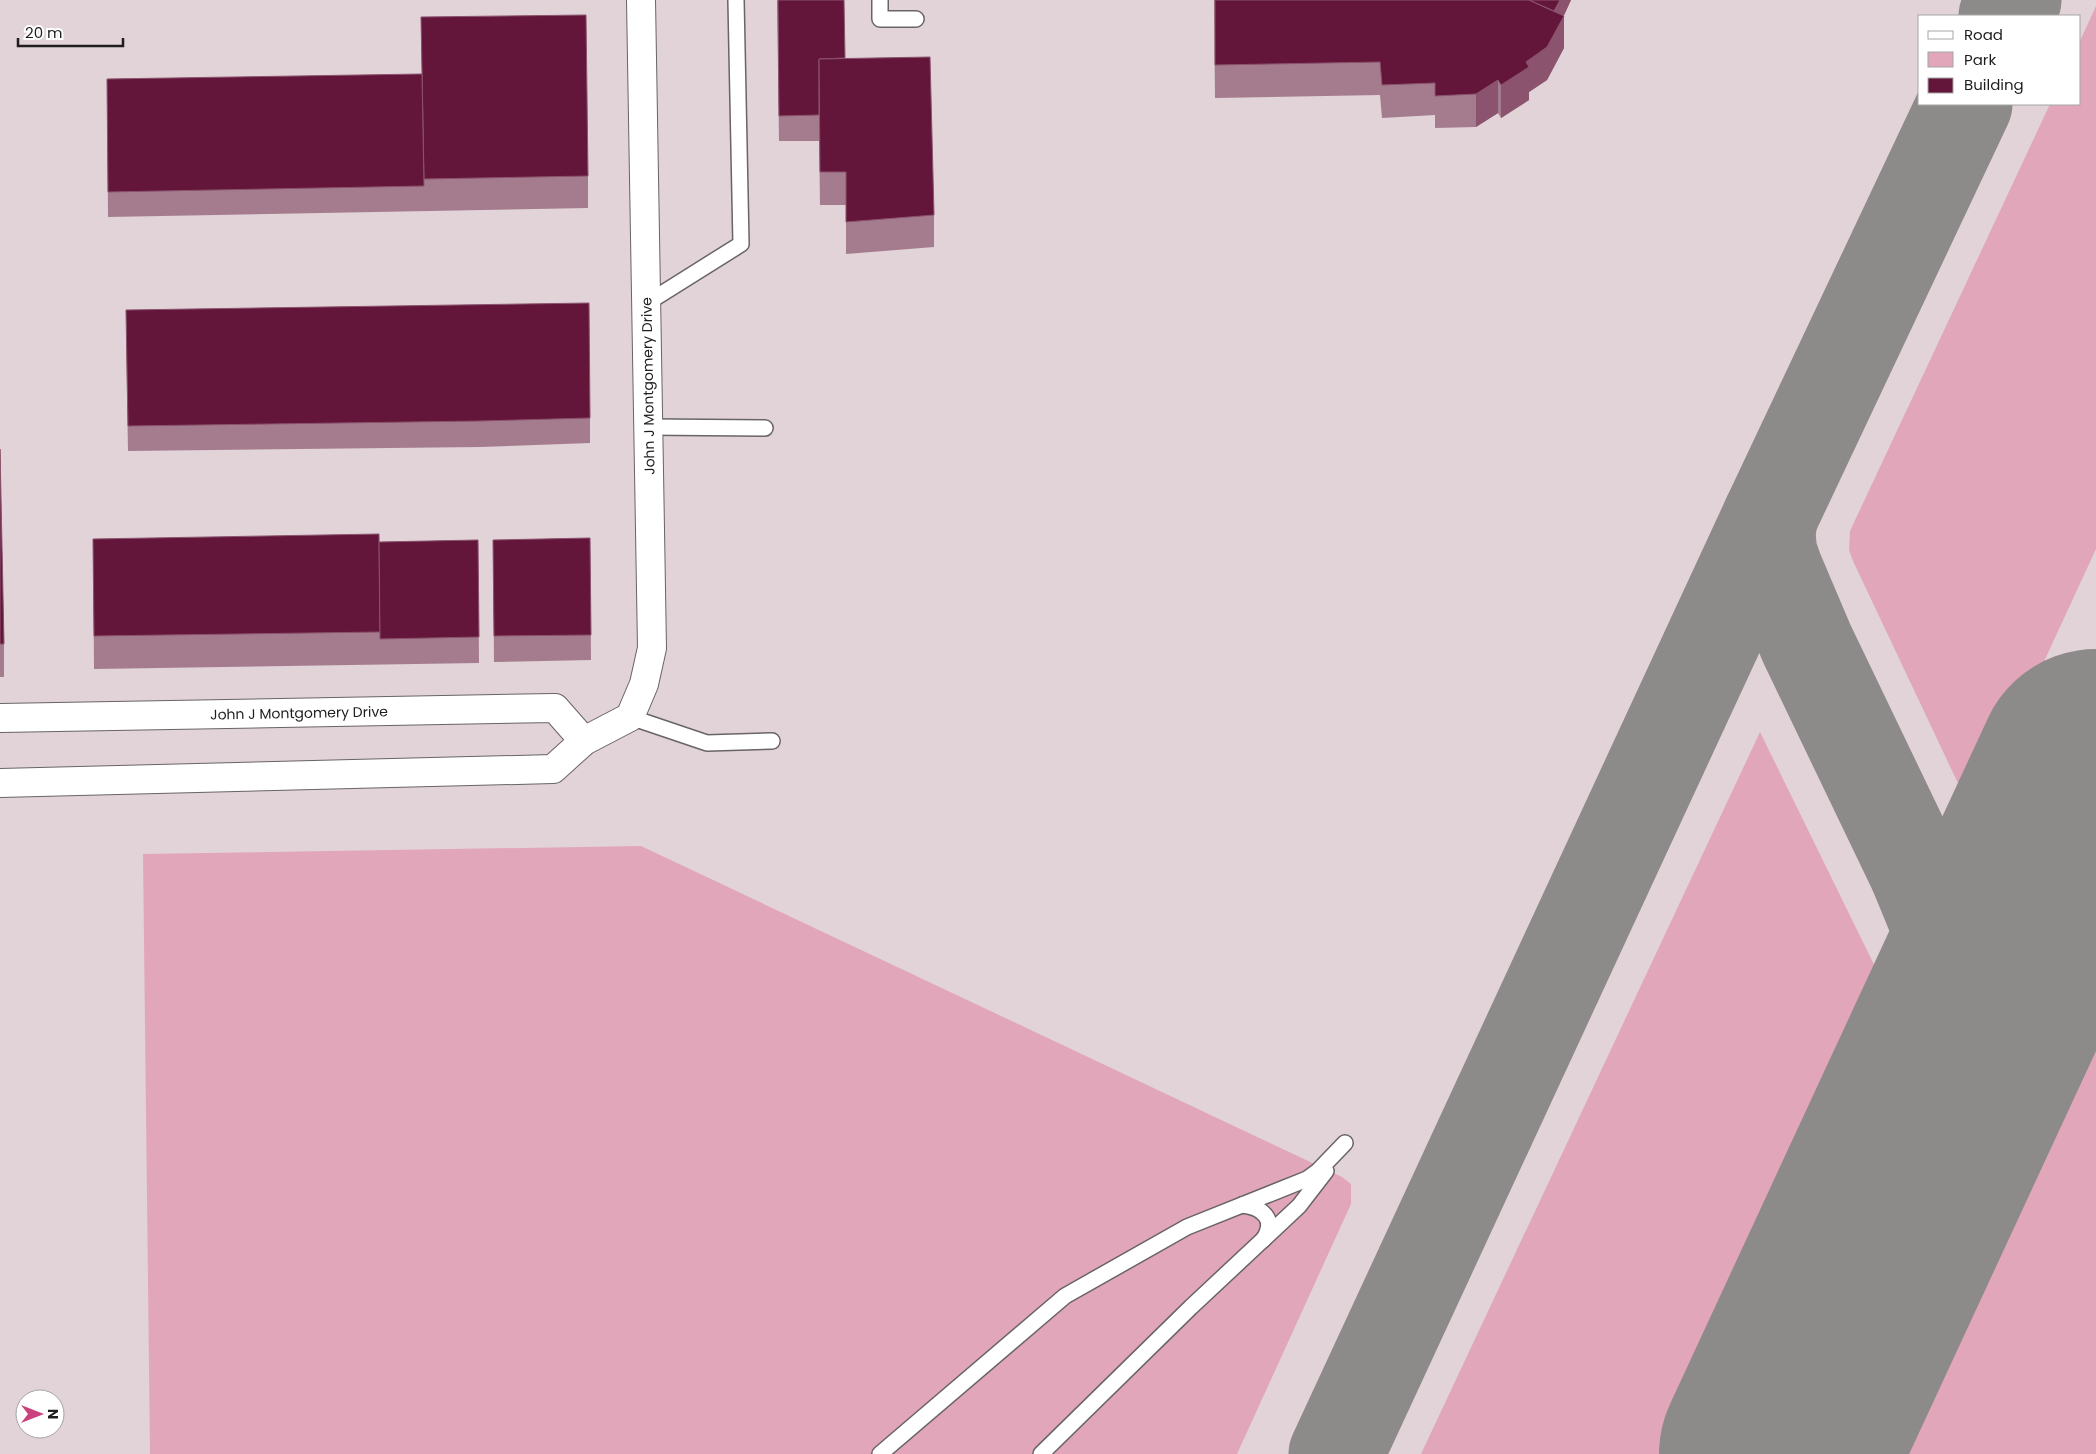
<svg xmlns="http://www.w3.org/2000/svg" width="2096" height="1454" viewBox="0 0 2096 1454" font-family="Poppins,sans-serif">
	<style>
		.built { fill: #e1d3d8; fill-rule: evenodd }
		.green { fill: #e2a6ba }
		.lines { fill: none; stroke-linecap: round; stroke-linejoin: round }
		.taxiway { stroke: #8d8a8a; stroke-width: 95 }
		.runway { stroke: #8d8a8a; stroke-width: 238 }
		.service-casing { stroke: #696465; stroke-width: 18 }
		.tertiary-casing { stroke: #696465; stroke-width: 30 }
		.service { stroke: #fff; stroke-width: 15 }
		.tertiary { stroke: #fff; stroke-width: 28 }
		.wall { fill: #a57c8e }
		.shaded-wall { fill: #8b536d }
		.building { fill: #63163a; stroke: #8b536d }
		.labels { text-anchor: middle; stroke-width: 5; stroke-linejoin: round; paint-order: stroke }
		.street-label { font-size: 14px; fill: #1f1d1e; stroke: #fff }
	</style>
	<rect width="100%" height="100%" fill="#e7e2e3"/>
	<path class="built" d="M0 0H2096V1454H0ZM1920 16H2080V104H1920ZM25 1399H55V1429H25Z"/>
	<g class="green">
		<polygon points="2096,6 2096,549 1973,815 1853,561 1849,550 1850,531 2050,104 2080,104 2080,41"/>
		<polygon points="1760,732 1885,987 1886,998 1882,1012 1676,1454 1421,1454"/>
		<polygon points="641,846 1342,1177 1351,1184 1351,1204 1237,1454 150,1454 143,854"/>
		<polygon points="2096,987 2096,1454 1879,1454"/>
	</g>
	<g class="lines">
		<g class="taxiway">
			<polyline points="2006,16 2014,0"/>
			<polyline points="1770,517 1768,536 1770,554 1776,571 1807,644 1917,873 1955,966 1962,992 1964,1017 1961,1043 1953,1076"/>
			<path d="M1917 873C1922 878 1927 885 1933 890 1956 908 1991 907 2016 892 2033 883 2046 864 2058 849"/>
			<polyline points="1336,1454 1770,517 1965,104"/>
		</g>
		<polyline class="runway" points="1778,1454 2096,768"/>
		<g class="service-casing">
			<g id="service">
				<polyline points="880,0 880,19 916,19"/>
				<polyline points="647,303 741,244 736,0"/>
				<polyline points="648,427 765,428"/>
				<polyline points="630,717 707,743 772,741"/>
				<path d="M1242 1205C1263 1207 1277 1220 1263 1240"/>
				<polyline points="880,1454 1065,1296 1187,1227 1307,1179 1318,1171 1345,1143"/>
				<polyline points="1041,1454 1191,1307 1299,1206 1326,1171"/>
			</g>
		</g>
		<g class="tertiary-casing">
			<g id="tertiary">
				<polyline points="0,718 555,708 584,741"/>
				<polyline points="0,783 553,769 584,741 630,717 644,684 652,648 641,0"/>
			</g>
		</g>
		<use href="#service" class="service"/>
		<use href="#tertiary" class="tertiary"/>
	</g>
	<g class="wall">
		<polygon points="777,0 845,58 934,215 934,247 846,254 846,205 820,205 819,129 819,141 779,141"/>
		<polygon points="1214,0 1571,0 1564,15 1564,48 1547,80 1529,92 1529,100 1501,118 1498,113 1476,127 1435,128 1435,115 1382,118 1380,95 1215,98"/>
		<polygon points="421,17 588,176 588,208 108,217 107,79 422,74"/>
		<polygon points="126,335 590,418 590,443 480,447 128,451"/>
		<polygon points="0,449 4,644 4,677 0,677"/>
		<polygon points="590,538 591,660 494,662 493,540"/>
		<polygon points="93,539 379,542 478,540 479,663 94,669"/>
	</g>
	<g class="shaded-wall">
		<polygon points="1560,0 1571,0 1561,22 1564,16 1564,48 1547,80 1529,92 1529,100 1501,118 1501,85 1526,62 1551,18"/>
		<polygon points="1498,80 1498,113 1476,127 1476,94"/>
	</g>
	<g class="building">
		<polygon points="778,0 844,0 845,58 819,59 819,115 779,116"/>
		<polygon points="1215,0 1529,0 1564,16 1547,47 1526,62 1529,67 1501,85 1498,80 1476,94 1435,96 1435,83 1382,85 1380,62 1215,65"/>
		<polygon points="1529,0 1560,0 1554,11"/>
		<polygon points="586,15 588,176 424,179 421,17"/>
		<polygon points="930,57 934,215 846,222 846,172 820,172 819,59"/>
		<polygon points="422,74 424,186 108,192 107,79"/>
		<polygon points="589,303 590,418 480,421 128,426 126,310"/>
		<polygon points="0,449 4,644 0,644"/>
		<polygon points="379,534 380,632 94,636 93,539"/>
		<polygon points="590,538 591,635 494,636 493,540"/>
		<polygon points="478,540 479,637 380,639 379,542"/>
	</g>
	<g class="labels">
		<g class="street-label">
			<text transform="translate(648 386) rotate(-91)" y="5">John J Montgomery Drive</text>
			<text transform="translate(299 713) rotate(-1)" y="5">John J Montgomery Drive</text>
		</g>
	</g>
	<rect x="1918" y="15" width="162" height="90" fill="#ffffff" stroke="#a5a5a5"/>
	<rect x="1928" y="31" width="25" height="8" fill="#ffffff" stroke="#a5a5a5"/>
	<text x="1964" y="40" font-size="15" fill="#1f1d1e">Road</text>
	<rect x="1928" y="52" width="25" height="15" fill="#e2a6ba" stroke="#a5a5a5"/>
	<text x="1964" y="65" font-size="15" fill="#1f1d1e">Park</text>
	<rect x="1928" y="78" width="25" height="15" fill="#63163a" stroke="#a5a5a5"/>
	<text x="1964" y="90" font-size="15" fill="#1f1d1e">Building</text>
	<g transform="translate(40 1414) rotate(90)"><circle r="24" fill="#ffffff" stroke="#a5a5a5"/>
	<path d="M0-4L9 19L0 12L-9 19Z" fill="#ca427d"/>
	<text y="-8" font-size="14" font-weight="bold" text-anchor="middle" fill="#1f1d1e">N</text>
	</g>
	<path d="M18 38v8h105v-8" fill="none" stroke="#1f1d1e" stroke-width="2.5"/>
	<text x="25" y="38" font-size="15" fill="#1f1d1e" stroke="#ffffff" stroke-width="4" paint-order="stroke">20 m</text>
</svg>
